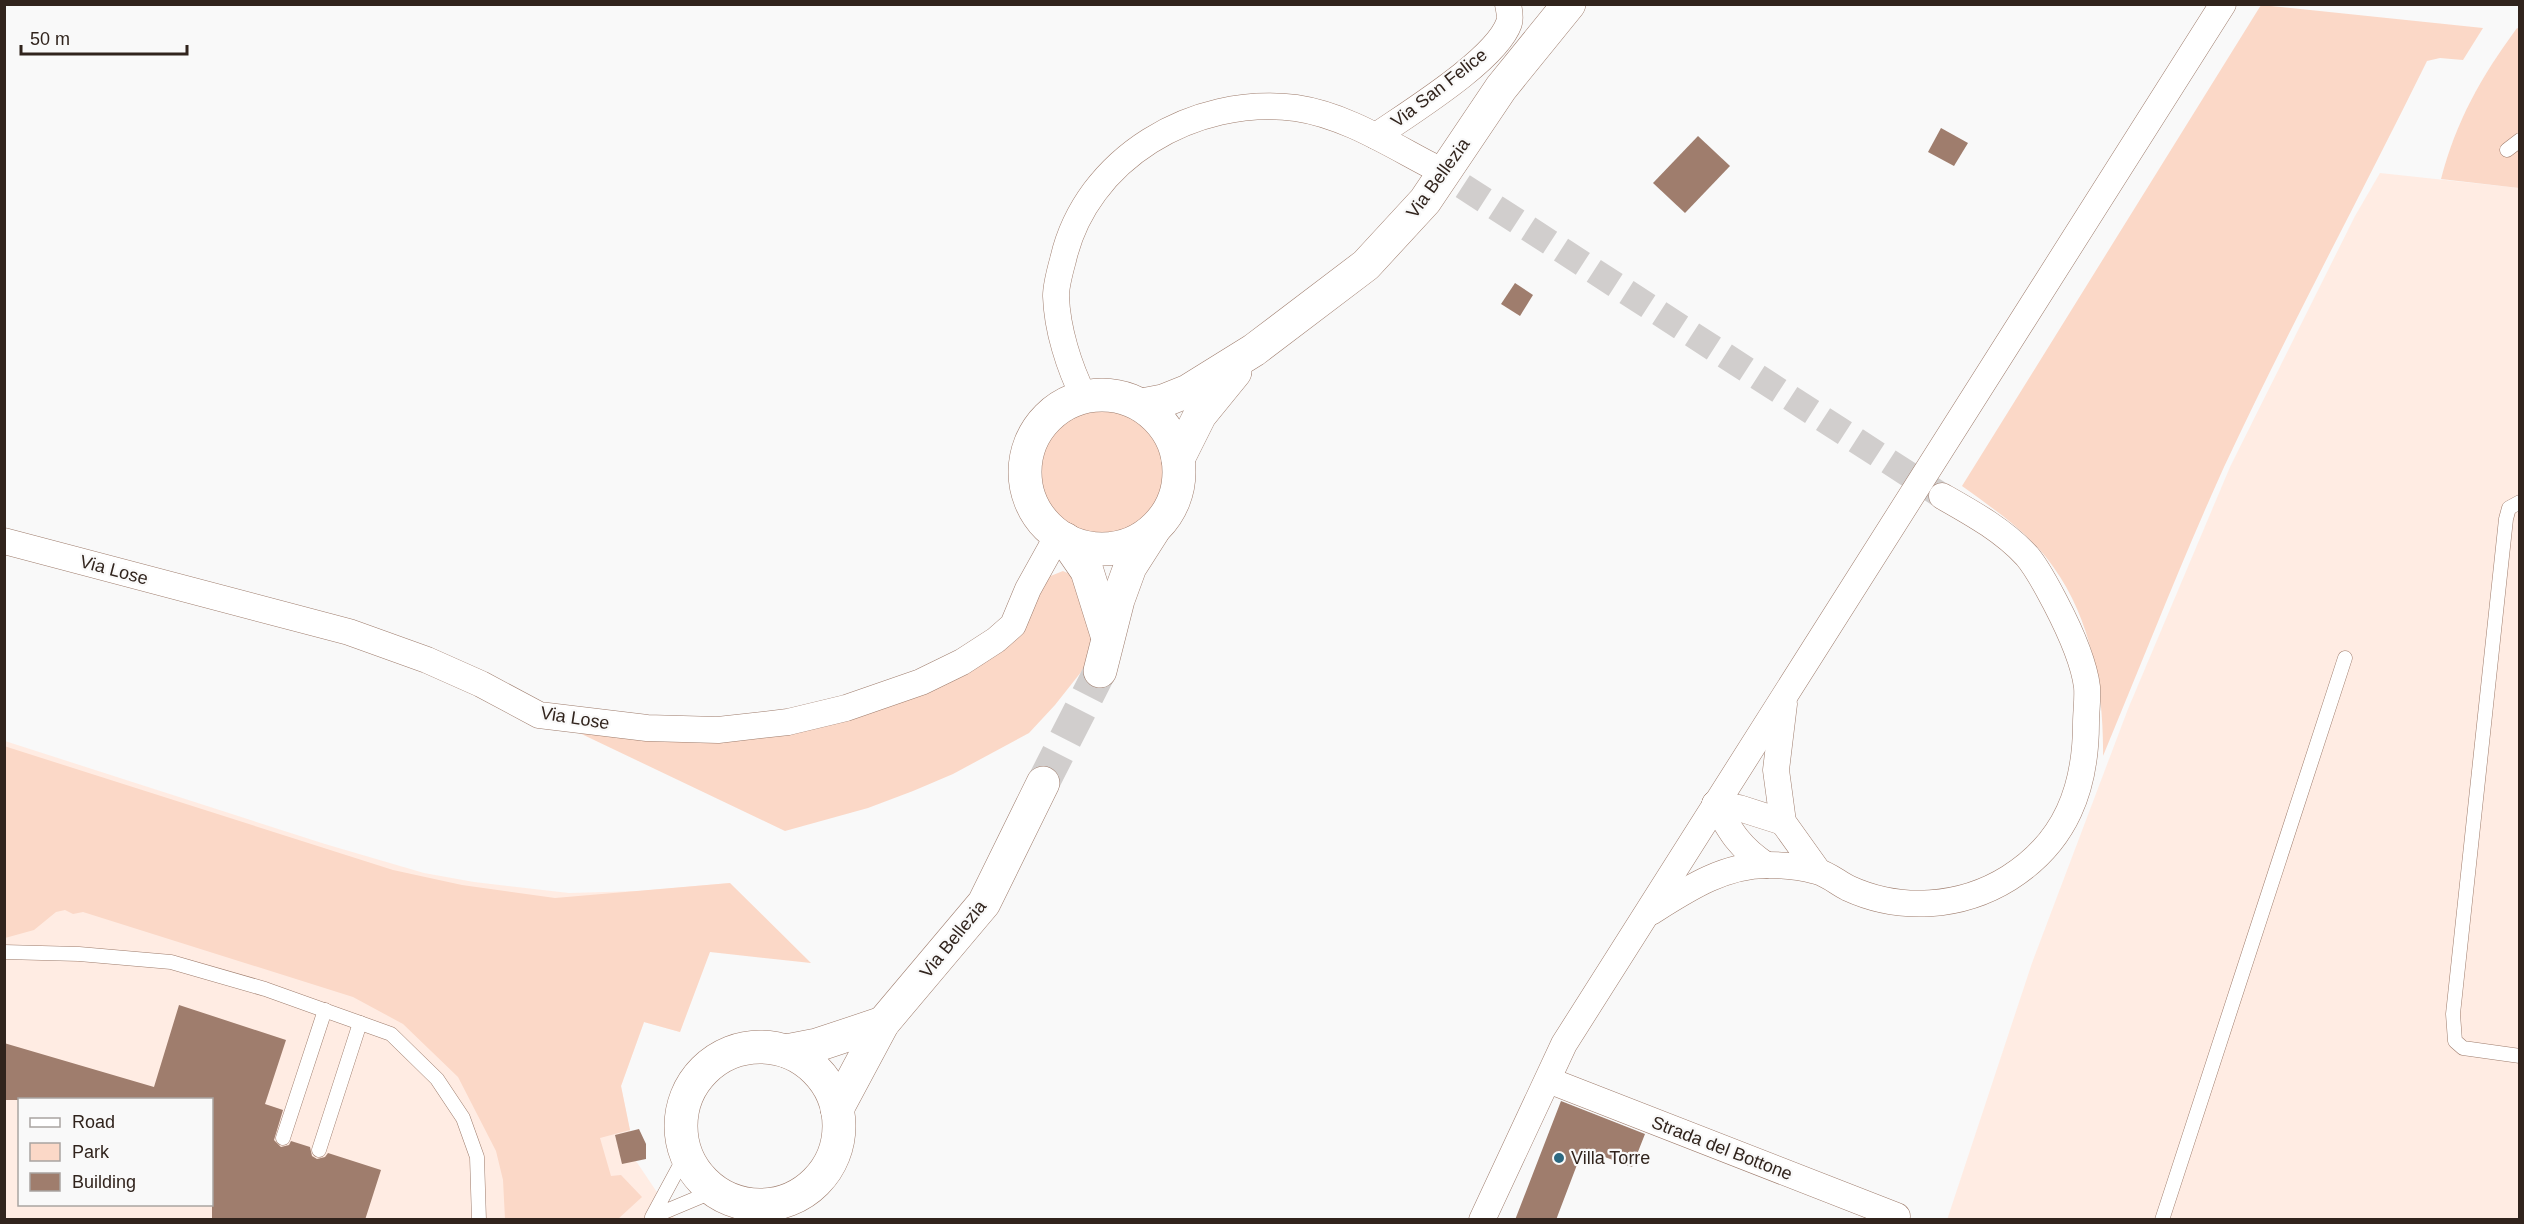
<svg xmlns="http://www.w3.org/2000/svg" width="2524" height="1224" viewBox="0 0 2524 1224" font-family="Arial,sans-serif">
	<style>
		.built { fill: #ffece3; fill-rule: evenodd }
		.green { fill: #fbd8c7 }
		.building { fill: #9f7d6d }
		.lines { fill: none; stroke-linecap: round; stroke-linejoin: round }
		.minor-tunnel { stroke: #d1cecd; stroke-width: 26; stroke-dasharray: 26 13; stroke-linecap: butt }
		.tertiary-tunnel { stroke: #d1cecd; stroke-width: 33; stroke-dasharray: 33 16; stroke-linecap: butt }
		.service-casing { stroke: #9e7c6c; stroke-width: 15 }
		.minor-casing { stroke: #9e7c6c; stroke-width: 27 }
		.tertiary-casing { stroke: #9e7c6c; stroke-width: 34 }
		.service { stroke: #fff; stroke-width: 14 }
		.minor { stroke: #fff; stroke-width: 26 }
		.tertiary { stroke: #fff; stroke-width: 33 }
		.poi-dot { fill: #2d6981; stroke: #f9f9f9; stroke-width: 2 }
		.labels { text-anchor: middle; stroke-width: 4.5; stroke-linejoin: round; paint-order: stroke }
		.street-label { font-size: 18px; fill: #31241d; stroke: #f9f9f9 }
		.poi-label { font-size: 18px; fill: #31241d; stroke: #f9f9f9; text-anchor: start }
	</style>
	<rect width="100%" height="100%" fill="#f9f9f9"/>
	<g class="built">
		<polygon points="2380,173 2519,188 2519,1219 1947,1220 2032,963 2128,709 2230,467 2355,216"/>
		<path d="M5 741 325 844 424 873 474 882 569 893 640 891 730 883 680 1032 644 1022 621 1086 636 1161 675 1219 5 1220ZM20 1100H212V1204H20Z"/>
	</g>
	<g class="green">
		<path d="M2261 5 2483 28 2463 60 2440 58 2427 61C2360 197 2288 330 2224 467 2181 562 2143 660 2103 756 2104 692 2092 621 2054 568 2031 534 1995 510 1962 486Z"/>
		<path d="M2517 28 2519 29V188L2441 179C2456 121 2481 77 2517 28Z"/>
		<circle cx="1102" cy="472" r="77"/>
		<polygon points="1063,571 1074,576 1099,614 1089,662 1055,705 1029,733 953,774 913,791 868,808 785,831 571,729 848,716 1032,606 1048,577"/>
		<polygon points="4,746 393,870 462,885 555,898 730,883 811,963 710,952 680,1032 644,1022 621,1086 630,1130 600,1138 611,1176 621,1175 642,1197 618,1219 505,1219 503,1180 496,1151 458,1077 403,1024 353,997 83,912 73,914 65,910 56,912 34,930 5,938"/>
	</g>
	<g class="building">
		<polygon points="1941,128 1968,143 1954,166 1928,152"/>
		<polygon points="1698,136 1730,166 1685,213 1653,183"/>
		<polygon points="1515,283 1533,295 1520,316 1501,304"/>
		<polygon points="179,1005 286,1040 265,1104 283,1110 274,1140 281,1147 289,1145 291,1141 310,1147 312,1156 317,1159 325,1157 328,1153 381,1170 365,1220 212,1220 212,1100 4,1100 4,1043 154,1087"/>
		<polygon points="1561,1101 1645,1134 1632,1167 1583,1149 1556,1220 1515,1220"/>
		<polygon points="639,1129 646,1144 646,1159 622,1164 615,1135"/>
	</g>
	<g class="lines">
		<polyline class="minor-tunnel" points="1430,165 1939,494"/>
		<polyline class="tertiary-tunnel" points="1043,783 1100,671"/>
		<g class="service-casing">
			<g id="service">
				<polyline points="2507,150 2520,140"/>
				<polyline points="2520,502 2509,508 2506,519 2453,1014 2455,1041 2463,1048 2520,1056"/>
				<polyline points="4,952 79,954 171,962 265,989 391,1034 437,1079 463,1118 477,1157 479,1220"/>
				<polyline points="283,1138 325,1010"/>
				<polyline points="319,1150 360,1023"/>
				<polyline points="686,1154 652,1217 714,1191"/>
				<polyline points="2162,1220 2345,658"/>
			</g>
		</g>
		<g class="minor-casing">
			<g id="minor">
				<path d="M1376 136C1409 113 1496 60 1509 23 1511 18 1509 10 1508 4"/>
				<path d="M1084 397C1069 367 1057 329 1056 296 1056 285 1060 271 1063 260 1086 158 1194 95 1296 108 1344 115 1388 143 1430 165"/>
				<polyline points="4,541 349,632 427,660 481,684 539,715 647,728 718,730 788,722 846,708 921,682 962,662 996,640 1013,625 1028,589 1058,535"/>
				<polyline points="1784,704 1776,770 1783,822 1818,871"/>
				<path d="M1715 804C1731 832 1739 847 1766 865"/>
				<polyline points="1715,804 1739,808 1783,822"/>
				<path d="M1651 912C1686 890 1723 865 1767 865 1782 865 1802 867 1816 871 1828 874 1838 883 1848 888 1900 912 1961 908 2009 878 2066 842 2086 788 2086 723 2086 712 2088 699 2087 687 2084 662 2067 625 2055 602 2047 587 2038 569 2027 556 2003 530 1972 513 1942 496"/>
				<polyline points="1548,1080 1897,1216 1896,1220"/>
				<polyline points="1482,1220 1564,1044 2223,4"/>
			</g>
		</g>
		<g class="tertiary-casing">
			<g id="tertiary">
				<circle cx="1102" cy="472" r="77"/>
				<polyline points="1142,405 1163,401 1188,391 1254,350 1366,265 1425,201 1501,88 1569,4"/>
				<polyline points="1178,459 1200,415 1235,372"/>
				<polyline points="1065,539 1087,571 1107,635"/>
				<polyline points="1100,671 1118,600 1130,567 1153,531"/>
				<circle cx="760" cy="1126" r="79"/>
				<polyline points="786,1051 817,1045 883,1023"/>
				<polyline points="837,1109 883,1023 984,903 1043,783"/>
			</g>
		</g>
		<use href="#service" class="service"/>
		<use href="#minor" class="minor"/>
		<use href="#tertiary" class="tertiary"/>
	</g>
	<circle class="poi-dot" cx="1559" cy="1158" r="6"/>
	<g class="labels">
		<g class="street-label">
			<text transform="translate(1439 88) rotate(-38)" y="6">Via San Felice</text>
			<text transform="translate(1438 178) rotate(-54)" y="6">Via Bellezia</text>
			<text transform="translate(114 570) rotate(15)" y="6">Via Lose</text>
			<text transform="translate(575 718) rotate(9)" y="6">Via Lose</text>
			<text transform="translate(953 939) rotate(-51)" y="6">Via Bellezia</text>
			<text transform="translate(1722 1148) rotate(21)" y="6">Strada del Bottone</text>
		</g>
		<g class="poi-label">
			<text x="1571" y="1164">Villa Torre</text>
		</g>
	</g>
	<rect width="2524" height="1224" fill="none" stroke="#31241d" stroke-width="12"/>
	<rect x="18" y="1098" width="195" height="108" fill="#f9f9f9" stroke="#a9a4a1" stroke-width="1.5"/>
	<rect x="30" y="1118" width="30" height="9" fill="#ffffff" stroke="#a9a4a1" stroke-width="1.5"/>
	<text x="72" y="1128" font-size="18" fill="#31241d">Road</text>
	<rect x="30" y="1143" width="30" height="18" fill="#fbd8c7" stroke="#a9a4a1" stroke-width="1.5"/>
	<text x="72" y="1158" font-size="18" fill="#31241d">Park</text>
	<rect x="30" y="1173" width="30" height="18" fill="#9f7d6d" stroke="#a9a4a1" stroke-width="1.5"/>
	<text x="72" y="1188" font-size="18" fill="#31241d">Building</text>
	<path d="M21 45v9h166v-9" fill="none" stroke="#31241d" stroke-width="3"/>
	<text x="30" y="45" font-size="18" fill="#31241d" stroke="#f9f9f9" stroke-width="4.5" paint-order="stroke">50 m</text>
</svg>
